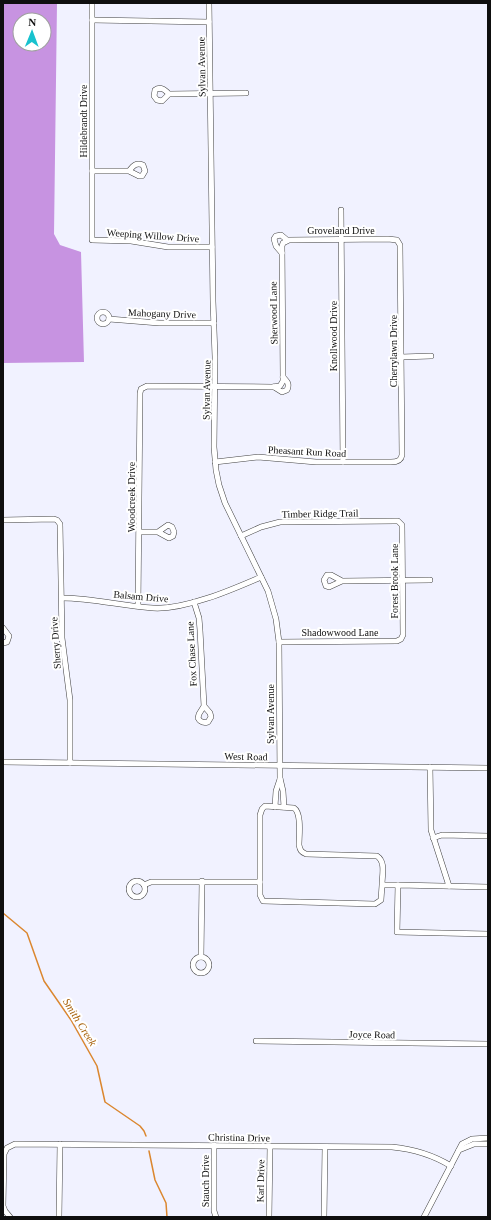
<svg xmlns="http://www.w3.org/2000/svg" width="491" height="1220" viewBox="0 0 491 1220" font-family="Georgia,serif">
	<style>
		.forest { fill: #c793e1; fill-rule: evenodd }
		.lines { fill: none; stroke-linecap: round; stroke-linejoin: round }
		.stream { stroke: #db872f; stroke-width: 1.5 }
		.minor-casing { stroke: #424242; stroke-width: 6 }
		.minor { stroke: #fff; stroke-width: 5 }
		.labels { text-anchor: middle; stroke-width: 4; stroke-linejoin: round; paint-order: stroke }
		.street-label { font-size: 10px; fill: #0f0f0f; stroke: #fff }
		.water-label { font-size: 11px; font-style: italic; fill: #a7610a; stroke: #fff }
	</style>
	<rect width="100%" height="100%" fill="#f1f2ff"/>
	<path class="forest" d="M3 3H57L54 234 60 245 81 252 84 362 3 363ZM20 20H44V44H20Z"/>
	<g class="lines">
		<g class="stream">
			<polyline points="3,913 27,933 44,981 71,1020 97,1066 105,1102 140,1126 144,1131 146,1136"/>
			<polyline points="149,1151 155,1180 166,1203 167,1217"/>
		</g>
		<g class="minor-casing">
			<g id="minor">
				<polyline points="92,3 92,240 131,241 168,247 212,247"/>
				<polyline points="209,3 213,301 215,357 214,447 216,470 219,485 225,503 268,591 276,619 279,642 280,778 283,791 284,807"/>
				<polyline points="92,20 209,22"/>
				<path d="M169 94 162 101 157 100 154 96 155 90C161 86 165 90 169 94L246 93"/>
				<path d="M92 171H129C133 166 136 162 143 165L145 171 142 176H139L129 171"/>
				<polyline points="341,210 343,462"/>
				<polyline points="282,253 276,246 274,239 276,236 281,235 287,240"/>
				<circle cx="103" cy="318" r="6"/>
				<polyline points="109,319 159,323 214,323"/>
				<polyline points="401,357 431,356"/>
				<path d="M274 387 282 392 287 390C290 384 287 381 283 377"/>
				<polyline points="3,520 54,519 57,520 60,524 62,638 70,700 70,763"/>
				<polyline points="140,532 158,532 168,525 172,527 174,532 173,536 169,538 158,532"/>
				<polyline points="241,536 261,527 280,522 395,521 398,521 402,525 403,635 401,639 397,641 279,642"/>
				<polyline points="342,581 331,575 327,575 324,580 326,586 329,587 342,581 430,580"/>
				<path d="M62 598C92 598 122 606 153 608 185 610 231 590 261 577"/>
				<path d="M194 602 199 618 200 630 204 706 199 714 198 718C200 722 204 723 208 722L211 717 210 713 204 706"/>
				<path d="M138 606 140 393 141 389 147 386 272 387 280 386 283 381V377L282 246 283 243 289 240 388 239 397 240 400 245 402 455C401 461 397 462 391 462H316L258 457 215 462"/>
				<polyline points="3,628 9,636 7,642 3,643"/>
				<polyline points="3,762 488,768"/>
				<polyline points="430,767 431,830 449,886"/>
				<polyline points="275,807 276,791 280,779"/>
				<polyline points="433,838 442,835 488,836"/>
				<circle cx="137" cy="889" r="8"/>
				<polyline points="144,885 151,882 260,882"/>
				<path d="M382 885 381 900 375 904 263 901 260 895V815L262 809 265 806 294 808C302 813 299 836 299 845 300 850 301 852 306 854L377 856C386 862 382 875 382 885H398"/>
				<polyline points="488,887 398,885 397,932 488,934"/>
				<polyline points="201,957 202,881"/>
				<circle cx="201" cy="965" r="8"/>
				<polyline points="256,1041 488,1044"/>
				<polyline points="214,1145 214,1211 216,1217"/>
				<polyline points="459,1150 474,1144 488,1144"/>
				<path d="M10 1217 5 1211 3 1206 4 1154 7 1148 15 1144 392 1147C413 1149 433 1155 451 1166"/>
				<polyline points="59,1217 60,1144"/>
				<polyline points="269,1217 270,1146"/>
				<polyline points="324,1217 325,1147"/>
				<polyline points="424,1217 462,1144 472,1139 488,1138"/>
			</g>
		</g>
		<use href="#minor" class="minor"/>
	</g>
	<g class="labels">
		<g class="street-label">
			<text transform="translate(201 67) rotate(-91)" y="4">Sylvan Avenue</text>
			<text transform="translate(83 121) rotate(-90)" y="4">Hildebrandt Drive</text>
			<text x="341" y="234">Groveland Drive</text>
			<text transform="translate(153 235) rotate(4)" y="4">Weeping Willow Drive</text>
			<text transform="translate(162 313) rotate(2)" y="4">Mahogany Drive</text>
			<text transform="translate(273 313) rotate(-91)" y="4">Sherwood Lane</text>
			<text transform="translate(333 336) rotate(-90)" y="4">Knollwood Drive</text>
			<text transform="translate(393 351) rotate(-90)" y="4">Cherrylawn Drive</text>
			<text transform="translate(206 390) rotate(-89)" y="4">Sylvan Avenue</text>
			<text transform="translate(307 451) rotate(3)" y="4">Pheasant Run Road</text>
			<text transform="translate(131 497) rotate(-90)" y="4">Woodcreek Drive</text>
			<text transform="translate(320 513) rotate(-1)" y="4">Timber Ridge Trail</text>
			<text transform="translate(394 581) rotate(-90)" y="4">Forest Brook Lane</text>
			<text transform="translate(141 596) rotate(5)" y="4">Balsam Drive</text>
			<text x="340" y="636">Shadowwood Lane</text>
			<text transform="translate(55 643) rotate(-94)" y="4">Sherry Drive</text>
			<text transform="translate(191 654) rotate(-93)" y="4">Fox Chase Lane</text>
			<text transform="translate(270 714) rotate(-90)" y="4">Sylvan Avenue</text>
			<text transform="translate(246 756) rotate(1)" y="4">West Road</text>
			<text transform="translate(372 1034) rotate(1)" y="4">Joyce Road</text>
			<text transform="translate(239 1137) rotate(1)" y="4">Christina Drive</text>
			<text transform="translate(205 1181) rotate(-90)" y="4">Stauch Drive</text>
			<text transform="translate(260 1181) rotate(-89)" y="4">Karl Drive</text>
		</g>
		<g class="water-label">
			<text transform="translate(80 1022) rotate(58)" y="4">Smith Creek</text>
		</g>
	</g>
	<rect width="491" height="1220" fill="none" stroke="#0f0f0f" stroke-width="8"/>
	<g transform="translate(32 32) rotate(1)"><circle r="19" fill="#ffffff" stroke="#9f9f9f"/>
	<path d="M0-3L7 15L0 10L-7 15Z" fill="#18c2ce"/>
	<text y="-6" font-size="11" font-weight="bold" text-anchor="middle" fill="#0f0f0f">N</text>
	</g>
</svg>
